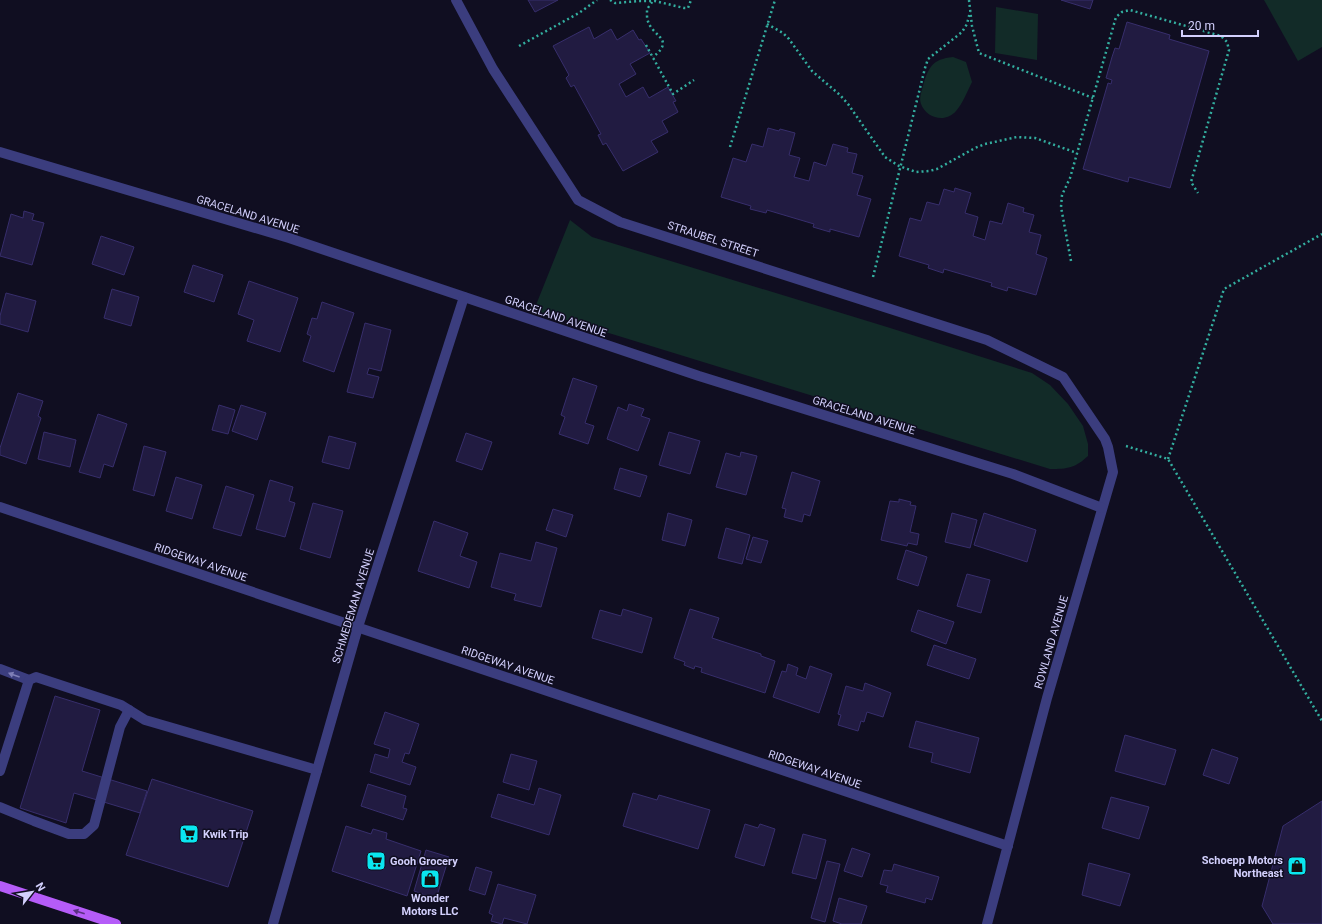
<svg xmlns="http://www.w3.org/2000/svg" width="1322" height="924" viewBox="0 0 1322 924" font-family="Roboto,sans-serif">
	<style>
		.green { fill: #122b28 }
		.building { fill: #211b41; stroke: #372e6c }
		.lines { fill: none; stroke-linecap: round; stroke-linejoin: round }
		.path { stroke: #33ae9f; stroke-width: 2.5; stroke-dasharray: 2 3; stroke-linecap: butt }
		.service { stroke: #3b3d7e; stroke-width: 10 }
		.minor { stroke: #3b3d7e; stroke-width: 10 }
		.primary { stroke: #b55cf8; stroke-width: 10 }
		.oneway { fill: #7f7fb7 }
		.oneway2 { fill: #5a3182 }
		.labels { text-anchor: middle; stroke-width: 3; stroke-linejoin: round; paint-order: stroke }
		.street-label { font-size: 11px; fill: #d3d0fd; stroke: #100e21 }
		.poi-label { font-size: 11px; font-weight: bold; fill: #d3d0fd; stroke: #100e21; text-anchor: start }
	</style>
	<rect width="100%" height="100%" fill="#100e21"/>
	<g class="green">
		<polygon points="1264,0 1322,0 1322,47 1298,61"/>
		<polygon points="996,7 1038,14 1037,60 995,53"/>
		<path d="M953 57 966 62 972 82C968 90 962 105 956 111 946 123 927 119 921 104 919 98 921 93 923 86 928 68 932 59 953 57Z"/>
		<path d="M570 220 592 237 887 327 1032 373 1050 385 1068 404 1083 426 1088 444V456C1075 468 1068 469 1050 469L534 310Z"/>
	</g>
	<g class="building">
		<polygon points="528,0 558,0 535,12"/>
		<polygon points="1061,0 1093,0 1090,9"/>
		<polygon points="1127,22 1170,35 1169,39 1209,51 1170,188 1129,177 1128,182 1083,169 1108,83 1111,84 1112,80 1106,78 1112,57 1115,48 1119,49"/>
		<polygon points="589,27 594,39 611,29 617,40 633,30 639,40 641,39 650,53 630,64 636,74 619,84 626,97 643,87 649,98 668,87 676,101 673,102 678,112 662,121 668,132 651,141 658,152 623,171 606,143 603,145 598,135 601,134 574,85 571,87 566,78 569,75 553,46"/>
		<polygon points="768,128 779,131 780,129 795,133 789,155 800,158 794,177 809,181 814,162 826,166 833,144 848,148 847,152 857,154 852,173 863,176 857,195 871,199 859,237 830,229 830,232 813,227 814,224 767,210 766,213 750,209 751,206 721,197 733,158 746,162 752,144 763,147"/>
		<polygon points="955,188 971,193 965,213 978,217 973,236 985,240 990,221 1002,224 1008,203 1024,208 1023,212 1034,215 1029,232 1041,235 1036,254 1047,258 1036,295 1008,287 1007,291 991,286 992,283 944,269 943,273 928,268 929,265 899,256 910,218 921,221 927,202 939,205 944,189 954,192"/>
		<polygon points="24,211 34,214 32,220 44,223 32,265 0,256 11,214 23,218"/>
		<polygon points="101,236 134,247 124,275 92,264"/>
		<polygon points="193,265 223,275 214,302 184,292"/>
		<polygon points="249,281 298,298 280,352 247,341 254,320 238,314"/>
		<polygon points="112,289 139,297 131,326 104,318"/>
		<polygon points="6,293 36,301 28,332 0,324 0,316"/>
		<polygon points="322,302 354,313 334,372 303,361 311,336 307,334 312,318 317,319"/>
		<polygon points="365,323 391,330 381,371 369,368 367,374 379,377 373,398 347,392"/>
		<polygon points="573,378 597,386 585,423 594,426 588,444 559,434 565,417 561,415"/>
		<polygon points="18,393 43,401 38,416 41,418 26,464 0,455 0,448"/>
		<polygon points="629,404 644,409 641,416 650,419 638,451 607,439 618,407 627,411"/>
		<polygon points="219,405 235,410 228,434 212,430"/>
		<polygon points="241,405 266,413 257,440 232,431"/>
		<polygon points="98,414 127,424 113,467 104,464 100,478 79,472"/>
		<polygon points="44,432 76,440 70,467 38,459"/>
		<polygon points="669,432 700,441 690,474 659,465"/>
		<polygon points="466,433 492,442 482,470 456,461"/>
		<polygon points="329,436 356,443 349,469 322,462"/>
		<polygon points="144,446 166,452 154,496 133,490"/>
		<polygon points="741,452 757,456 746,495 716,487 726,453 740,457"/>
		<polygon points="620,468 647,476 640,497 614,489"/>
		<polygon points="792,472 820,481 810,516 804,514 802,522 784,517 786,509 782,508"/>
		<polygon points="176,477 202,485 192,519 166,511"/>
		<polygon points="270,480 293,487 289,501 295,503 285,537 256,529"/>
		<polygon points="226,486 254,495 241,536 213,528"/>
		<polygon points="899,499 911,502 910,505 916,506 910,532 919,534 917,545 908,543 907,546 881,540 890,501 899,502"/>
		<polygon points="313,503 343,511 330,558 300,549"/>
		<polygon points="553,509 573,515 566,537 546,530"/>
		<polygon points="668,513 692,520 685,546 662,540"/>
		<polygon points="952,513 977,520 970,548 945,542"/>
		<polygon points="984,513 1036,530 1027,562 974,545"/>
		<polygon points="434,521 468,533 460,556 477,562 469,588 418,571"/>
		<polygon points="726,528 750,535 742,564 718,558"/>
		<polygon points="753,537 768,541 761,563 746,559"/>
		<polygon points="536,542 557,548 541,607 514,600 516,594 491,587 500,553 531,561"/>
		<polygon points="906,550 927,557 918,586 897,579"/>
		<polygon points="967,574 990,580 981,613 957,606"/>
		<polygon points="623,609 652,618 642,653 592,638 600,610 621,616"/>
		<polygon points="690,609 719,618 712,638 761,654 761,656 775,661 765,693 701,672 702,668 695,666 694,669 684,665 685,662 674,658"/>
		<polygon points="918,610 954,622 946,644 911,631"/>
		<polygon points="934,645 976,659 969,679 927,665"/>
		<polygon points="788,664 798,668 796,675 806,679 810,666 832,674 819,713 773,697 782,671 786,672"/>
		<polygon points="865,683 891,693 883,717 867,712 864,722 861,721 858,731 838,725 841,715 838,714 846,686 863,691"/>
		<polygon points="55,696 100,710 82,771 147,791 140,813 74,793 66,823 20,808"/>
		<polygon points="385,712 419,724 409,754 405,753 402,762 416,767 410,785 370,772 375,754 388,758 390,749 374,744"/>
		<polygon points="916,721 979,738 970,773 931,762 933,753 909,747"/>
		<polygon points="1125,735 1176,750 1165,785 1115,771"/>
		<polygon points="1212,749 1238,758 1229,784 1203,775"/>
		<polygon points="511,754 537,761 529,790 503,782"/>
		<polygon points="152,779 253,811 228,887 126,855"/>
		<polygon points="368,784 406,796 403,808 407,809 403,820 361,806"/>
		<polygon points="539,788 561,795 549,835 491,817 498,794 534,805"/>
		<polygon points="633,793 657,800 659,795 710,810 698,849 623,826"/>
		<polygon points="1111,797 1149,807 1139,839 1102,828"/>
		<polygon points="1322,801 1322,924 1273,924 1262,906 1283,826"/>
		<polygon points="745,824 758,828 760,824 775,829 764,866 735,857"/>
		<polygon points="346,826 371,834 373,829 387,833 386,839 421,851 407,896 332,871"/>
		<polygon points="803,834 826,840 816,879 792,873"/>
		<polygon points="852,848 870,854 862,877 844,871"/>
		<polygon points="426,850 449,857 436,899 414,891"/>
		<polygon points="827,861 840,864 825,922 811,918"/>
		<polygon points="1089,863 1130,874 1120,906 1082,895"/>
		<polygon points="894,864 939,877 932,900 926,898 925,903 886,892 888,886 880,884 884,870 892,871"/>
		<polygon points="476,867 492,872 485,895 469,890"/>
		<polygon points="498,884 536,895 527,924 504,918 502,924 491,921 493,915 489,913"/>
		<polygon points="839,898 867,906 861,924 842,924 833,921"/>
	</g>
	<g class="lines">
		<g class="path">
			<polyline points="610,0 615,3 639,1 655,1 684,8 688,8 691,0"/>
			<polyline points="969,0 972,26 979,53 1093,98"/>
			<path d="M652 2C651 4 648 7 647 10 647 11 647 14 647 16 648 37 678 37 653 57"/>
			<polyline points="767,24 783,33 789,39 812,71 840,95 848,104 885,157 899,166 916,172 929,171 937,169 975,148 985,144 1017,137 1035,138 1077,153"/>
			<polyline points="646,45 673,94 694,80"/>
			<polyline points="519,46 579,13 597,0"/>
			<polyline points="730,147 775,0"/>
			<polyline points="1071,261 1061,207 1062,195 1070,178 1116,17 1122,12 1130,10 1221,36 1227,42 1229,50 1191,182 1198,193"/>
			<polyline points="873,277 925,68 928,59 962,32 967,24 970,12"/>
			<polyline points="1126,446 1168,459 1322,721"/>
			<polyline points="1168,459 1224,289 1322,234"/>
		</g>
		<g class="service">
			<polyline points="0,669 29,680"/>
			<polyline points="0,771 29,680 36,677 121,705 145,720 317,770"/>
			<polyline points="0,807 34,821 69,834 84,834 94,825 120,727 129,710"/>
		</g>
		<g class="minor">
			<polyline points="456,0 493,69 578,200 620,222 987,340 1063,377 1105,439 1108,447 1113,472 1047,698 987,924"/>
			<polyline points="0,152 289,238 699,376 1013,474 1102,508"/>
			<polyline points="0,507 1008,846"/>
			<polyline points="273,924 358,627 464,297"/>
		</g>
		<polyline class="primary" points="0,886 116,924"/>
	</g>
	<defs><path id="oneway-solid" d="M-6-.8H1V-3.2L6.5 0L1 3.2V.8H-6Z"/></defs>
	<use class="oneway" href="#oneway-solid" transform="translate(14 675) rotate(-160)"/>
	<use class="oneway2" href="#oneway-solid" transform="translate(79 912) rotate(-162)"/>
	<defs>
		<g id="supermarket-square" transform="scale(1)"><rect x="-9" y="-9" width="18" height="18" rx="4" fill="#0ae6ef" stroke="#100e21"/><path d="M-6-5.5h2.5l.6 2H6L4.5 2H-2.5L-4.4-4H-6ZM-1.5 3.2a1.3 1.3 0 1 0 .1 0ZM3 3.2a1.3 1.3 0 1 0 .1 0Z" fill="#111"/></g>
		<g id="shop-square" transform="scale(1)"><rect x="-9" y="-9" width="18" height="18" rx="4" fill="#0ae6ef" stroke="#100e21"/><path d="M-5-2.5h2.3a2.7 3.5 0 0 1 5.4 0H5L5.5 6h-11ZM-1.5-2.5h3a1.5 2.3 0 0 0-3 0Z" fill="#111"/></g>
	</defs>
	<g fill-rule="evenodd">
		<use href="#supermarket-square" x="189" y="834"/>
		<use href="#supermarket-square" x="376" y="861"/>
		<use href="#shop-square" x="1297" y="866"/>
		<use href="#shop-square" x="430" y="879"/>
	</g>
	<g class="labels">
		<g class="street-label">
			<text transform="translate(248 214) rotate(17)" y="4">GRACELAND AVENUE</text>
			<text transform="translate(713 239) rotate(18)" y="4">STRAUBEL STREET</text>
			<text transform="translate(556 316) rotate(19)" y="4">GRACELAND AVENUE</text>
			<text transform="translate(864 415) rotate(17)" y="4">GRACELAND AVENUE</text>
			<text transform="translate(201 562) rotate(19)" y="4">RIDGEWAY AVENUE</text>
			<text transform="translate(353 606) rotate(-73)" y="4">SCHMEDEMAN AVENUE</text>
			<text transform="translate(1051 642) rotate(-74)" y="4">ROWLAND AVENUE</text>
			<text transform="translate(508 665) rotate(19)" y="4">RIDGEWAY AVENUE</text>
			<text transform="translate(815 769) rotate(19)" y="4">RIDGEWAY AVENUE</text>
		</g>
		<g class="poi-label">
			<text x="203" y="838">Kwik Trip</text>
			<text x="1283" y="864" text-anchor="end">Schoepp Motors<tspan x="1283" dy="13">Northeast</tspan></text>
			<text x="390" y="865">Gooh Grocery</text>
			<text x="430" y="902" text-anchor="middle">Wonder<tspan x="430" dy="13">Motors LLC</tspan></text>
		</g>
	</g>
	<g transform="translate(32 892) rotate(59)" stroke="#100e21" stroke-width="3" paint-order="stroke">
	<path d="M0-3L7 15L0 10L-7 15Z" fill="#d3d0fd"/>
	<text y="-6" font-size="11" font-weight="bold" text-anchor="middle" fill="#d3d0fd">N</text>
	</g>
	<path d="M1182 30v6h76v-6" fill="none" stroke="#d3d0fd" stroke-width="2"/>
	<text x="1188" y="30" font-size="12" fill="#d3d0fd" stroke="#100e21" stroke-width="3" paint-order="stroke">20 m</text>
</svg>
